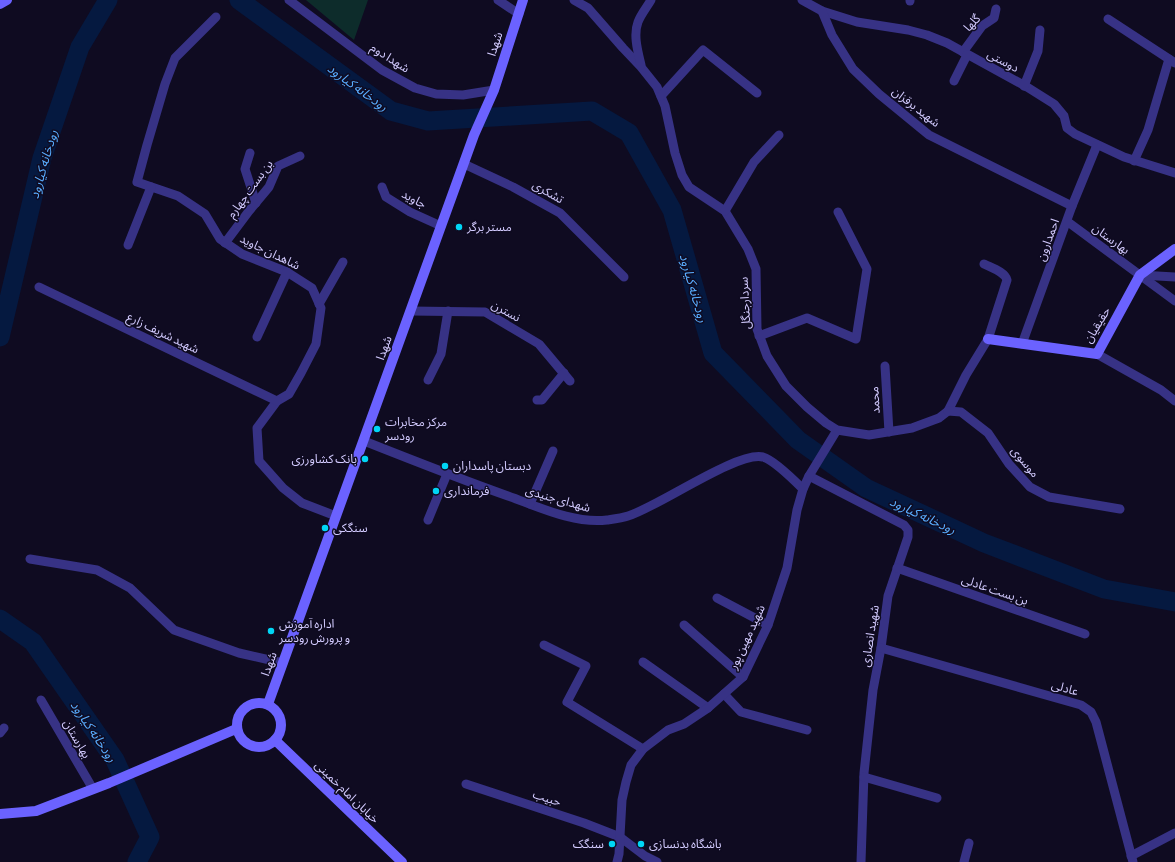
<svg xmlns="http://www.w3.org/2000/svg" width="1175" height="862" viewBox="0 0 1175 862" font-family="'Sofia Sans Condensed','Noto Sans Arabic',sans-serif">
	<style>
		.green { fill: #0d2c2b }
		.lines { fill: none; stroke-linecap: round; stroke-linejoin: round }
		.river { stroke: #051940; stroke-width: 19 }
		.street { stroke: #373285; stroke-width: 9 }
		.secondary { stroke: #6b62ff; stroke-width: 10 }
		.poi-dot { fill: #00d6f6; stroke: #0f0b21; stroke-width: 1.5 }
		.labels { text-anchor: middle; stroke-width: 3; stroke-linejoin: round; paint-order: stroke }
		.street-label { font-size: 12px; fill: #d3cbff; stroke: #0f0b21 }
		.poi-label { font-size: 12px; fill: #d3cbff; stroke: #0f0b21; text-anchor: start }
		.water-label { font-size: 13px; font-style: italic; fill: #59adff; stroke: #0f0b21 }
	</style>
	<rect width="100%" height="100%" fill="#0f0b21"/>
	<polygon class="green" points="306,0 368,0 354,40"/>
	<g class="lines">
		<g class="river">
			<polyline points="239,0 391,111 428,121 592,111 629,133 672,210 713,353 798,440 866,488 984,543 1104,589 1175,602"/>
			<polyline points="0,337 42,158 80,47 108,0"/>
			<polyline points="0,619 33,642 115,760 150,837 137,862"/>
		</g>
		<g class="street">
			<polyline points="289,0 382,70 415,88 436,94 463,95 494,90"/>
			<polyline points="498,0 519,14"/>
			<path d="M574 0 588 8 623 48 641 67 657 87 665 106 675 153 682 175 689 187 725 211 748 249 756 269 757 329 767 356 786 386 807 407 826 423 837 430 869 435 912 428 939 418 948 411 966 375 988 339 1007 280C1005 272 992 268 984 264"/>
			<polyline points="802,0 822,11 857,22 908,30 927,35 947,43 1027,87 1054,104 1064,116 1067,128 1075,134 1124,157 1175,173"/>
			<polyline points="910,0 910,1"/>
			<polyline points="822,11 832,35 853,69 879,94 929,135 1072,206"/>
			<polyline points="216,17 175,58 165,84 147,145 137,182 178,196 205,214 220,239 242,254 287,272 312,288 321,308 316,344 301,373 289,394 277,401 257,428 259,461 283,488 302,503 336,516"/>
			<polyline points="1108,19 1175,63"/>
			<polyline points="963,52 982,26 994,18 996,9"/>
			<path d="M641 65C638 52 633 35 638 22 641 14 647 7 651 0"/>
			<polyline points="954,81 967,55"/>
			<polyline points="1024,86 1038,51 1040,30"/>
			<polyline points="661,96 703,50 757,93"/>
			<polyline points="250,153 245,169 256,203"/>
			<polyline points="1134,161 1148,130 1169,59"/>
			<polyline points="464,164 513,187 560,213 624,277"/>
			<polyline points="382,187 386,197 410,212 441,226"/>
			<polyline points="725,211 754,162 779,135"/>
			<polyline points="1068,222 1175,301"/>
			<polyline points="225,243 249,211 269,187 278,166 300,156"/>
			<polyline points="128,245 151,187"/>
			<polyline points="1140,275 1175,277"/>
			<polyline points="39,287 277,401"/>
			<polyline points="319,304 343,262"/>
			<polyline points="411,311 485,312 539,344 570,381"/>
			<polyline points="759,336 807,318 856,339 867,269 838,212"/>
			<polyline points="257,337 287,272"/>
			<polyline points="1022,344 1072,206 1097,145"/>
			<polyline points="1097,354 1161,390 1175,401"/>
			<polyline points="885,366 889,432"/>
			<polyline points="428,380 441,354 448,311"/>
			<polyline points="537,400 542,400 564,373"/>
			<polyline points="948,411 961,412 988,433 1009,464 1030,487 1049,497 1120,509"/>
			<path d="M364 441C412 460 460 479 508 496 539 507 574 524 607 520 614 519 622 518 628 516 658 507 737 451 763 457 774 460 794 480 803 489"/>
			<polyline points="809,476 904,525 908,530 908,537 888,596 881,648 873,690 864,773 861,862"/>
			<polyline points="530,504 553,451"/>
			<polyline points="428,520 447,474"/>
			<polyline points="30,559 97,570 130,588 174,630 239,653 283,663"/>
			<polyline points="897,568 1085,634"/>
			<polyline points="717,598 768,625"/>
			<polyline points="684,625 743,677"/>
			<polyline points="544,645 586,666 567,702 643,749"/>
			<polyline points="881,648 1081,705 1091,712 1096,722 1133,862"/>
			<polyline points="643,662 708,708"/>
			<polyline points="724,694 741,712 807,730"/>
			<polyline points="41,700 93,789"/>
			<polyline points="0,733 4,728"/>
			<polyline points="864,777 937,798"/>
			<polyline points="466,784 584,823 620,837 645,856 657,862"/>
			<polyline points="1131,856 1175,833"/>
			<polyline points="617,862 619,854 622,800 626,782 631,765 643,749 668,730 684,724 708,708 743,677 768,625 787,568 797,510 803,489 809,476 837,430"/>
			<polyline points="964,862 969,843"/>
		</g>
		<g class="secondary">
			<polyline points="0,4 7,0"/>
			<polyline points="988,339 1097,354 1140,275 1175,249"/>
			<circle cx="259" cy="725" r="22"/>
			<polyline points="268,704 474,135 494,90 523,0"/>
			<polyline points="275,740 402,862"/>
			<polyline points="0,814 36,811 109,783 236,729"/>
		</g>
	</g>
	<g class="poi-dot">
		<circle cx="459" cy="227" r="4"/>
		<circle cx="377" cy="429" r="4"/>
		<circle cx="365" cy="459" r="4"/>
		<circle cx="445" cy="466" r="4"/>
		<circle cx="436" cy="491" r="4"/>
		<circle cx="325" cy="528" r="4"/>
		<circle cx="271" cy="631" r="4"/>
		<circle cx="612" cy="844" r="4"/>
		<circle cx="641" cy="844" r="4"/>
	</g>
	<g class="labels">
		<g class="street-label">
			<text transform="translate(972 23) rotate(-47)" y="4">گلها</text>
			<text transform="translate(495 44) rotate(-72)" y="4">شهدا</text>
			<text transform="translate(390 58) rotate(33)" y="4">شهدا دوم</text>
			<text transform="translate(1003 61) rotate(28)" y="4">دوستی</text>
			<text transform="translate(916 107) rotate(38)" y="4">شهید برقزان</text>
			<text transform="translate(250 189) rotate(-54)" y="4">بن بست چهارم</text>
			<text transform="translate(548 192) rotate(30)" y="4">تشکری</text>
			<text transform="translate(414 199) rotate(28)" y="4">جاوید</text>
			<text transform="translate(1111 239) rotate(36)" y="4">بهارستان</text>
			<text transform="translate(1048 240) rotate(-70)" y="4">احمدارون</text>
			<text transform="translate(270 252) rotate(26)" y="4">شاهدان جاوید</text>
			<text transform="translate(745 303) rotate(-93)" y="4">سردارجنگل</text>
			<text transform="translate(506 311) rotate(29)" y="4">نسترن</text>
			<text transform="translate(1097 325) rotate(-59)" y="4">حقیقیان</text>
			<text transform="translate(163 333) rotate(26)" y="4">شهید شریف زارع</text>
			<text transform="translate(384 348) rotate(-70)" y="4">شهدا</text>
			<text transform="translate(875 400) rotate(-93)" y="4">محمد</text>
			<text transform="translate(1025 462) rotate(50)" y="4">موسوی</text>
			<text transform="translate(558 499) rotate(16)" y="4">شهدای جنیدی</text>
			<text transform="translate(995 590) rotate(19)" y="4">بن بست عادلی</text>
			<text transform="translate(870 636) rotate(-81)" y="4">شهید انصاری</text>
			<text transform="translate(747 637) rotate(-65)" y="4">شهید مهین پور</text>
			<text transform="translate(269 664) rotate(-70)" y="4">شهدا</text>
			<text transform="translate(1065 688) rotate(16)" y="4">عادلی</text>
			<text transform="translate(77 739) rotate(60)" y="4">بهارستان</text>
			<text transform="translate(347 792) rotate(44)" y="4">خیابان امام خمینی</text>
			<text transform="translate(547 798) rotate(18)" y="4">حبیب</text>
		</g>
		<g class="poi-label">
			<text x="467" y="231">مستر برگر</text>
			<text x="385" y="426">مرکز مخابرات<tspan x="385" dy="14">رودسر</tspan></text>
			<text x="357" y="463" text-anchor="end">بانک کشاورزى</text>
			<text x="453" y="470">دبستان پاسداران</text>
			<text x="444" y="495">فرماندارى</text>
			<text x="333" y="532">سنگکى</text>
			<text x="279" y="628">اداره آموزش<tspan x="279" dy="14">و پرورش رودسر</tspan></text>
			<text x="604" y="848" text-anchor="end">سنگک</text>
			<text x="649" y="848">باشگاه بدنسازى</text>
		</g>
		<g class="water-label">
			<text transform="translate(358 87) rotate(36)" y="5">رودخانه کیارود</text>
			<text transform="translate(43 164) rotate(-74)" y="5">رودخانه کیارود</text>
			<text transform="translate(694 288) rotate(74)" y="5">رودخانه کیارود</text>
			<text transform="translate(923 515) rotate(25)" y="5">رودخانه کیارود</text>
			<text transform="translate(94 731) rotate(56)" y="5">رودخانه کیارود</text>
		</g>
	</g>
</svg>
